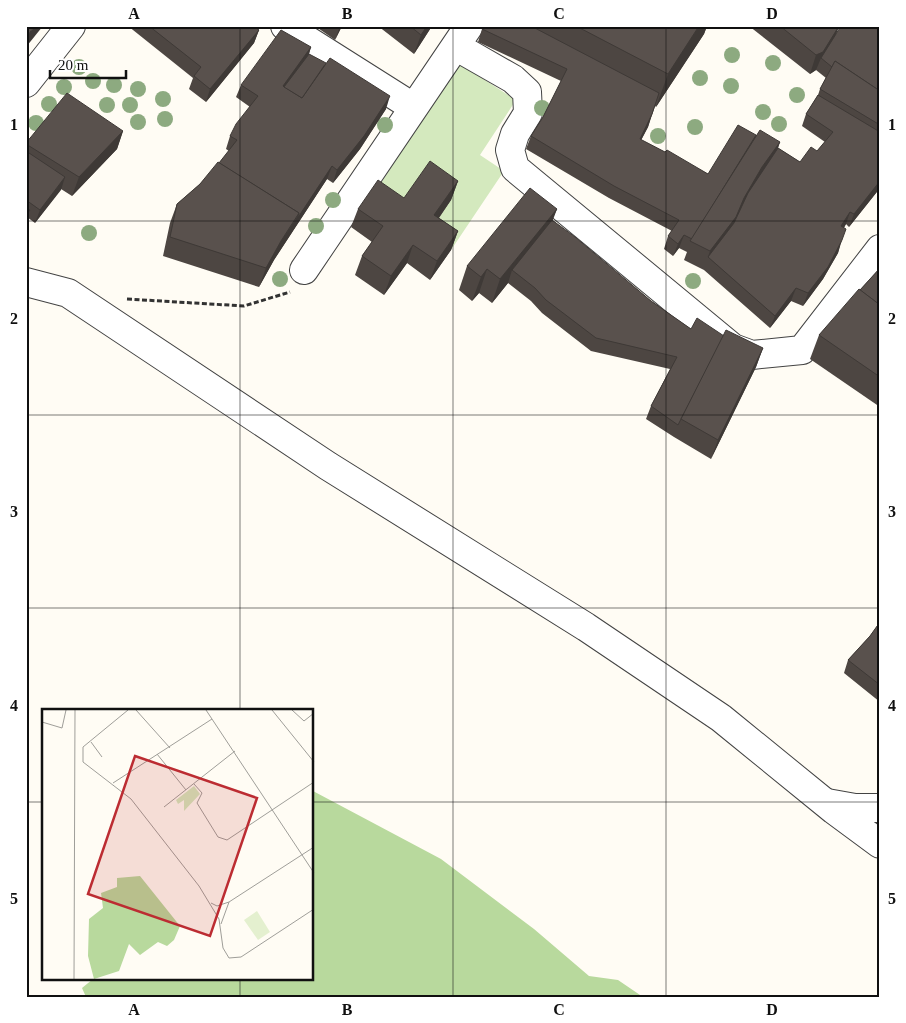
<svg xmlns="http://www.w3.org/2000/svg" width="906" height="1023" viewBox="0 0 906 1023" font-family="'Times New Roman',serif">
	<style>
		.green { fill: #d4e9be }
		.forest { fill: #b8d99d }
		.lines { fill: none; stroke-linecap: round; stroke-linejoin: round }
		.minor-casing { stroke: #434343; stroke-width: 30 }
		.path { stroke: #323232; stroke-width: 3; stroke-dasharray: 5 2.5; stroke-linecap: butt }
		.minor { stroke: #fff; stroke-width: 28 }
		.tree { fill: #8daa80 }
		.wall { fill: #4d4642 }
		.shaded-wall { fill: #3e3936 }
		.building { fill: #59514d; stroke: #3e3936 }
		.grid { fill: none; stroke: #101010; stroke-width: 1; stroke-opacity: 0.55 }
		.inset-road { fill: none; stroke: #9f9e99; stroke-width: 1 }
		.view { fill: #bc2c32; fill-opacity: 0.15; stroke: #bc2c32; stroke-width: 2.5 }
		.inset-edge { fill: none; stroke: #101010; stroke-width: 2.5 }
		.neatline { fill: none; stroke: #101010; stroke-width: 2 }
		.grid-label { font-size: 16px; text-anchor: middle; font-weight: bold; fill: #101010 }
	</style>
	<rect width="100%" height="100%" fill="#fffcf4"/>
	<path class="green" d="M457 62 516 100 480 155 504 171 451 250C425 232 397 217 371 199Z"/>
	<polygon class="forest" points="313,791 441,859 534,929 589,976 618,980 643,997 86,997 82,988 93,979 312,979"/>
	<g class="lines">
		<g class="minor-casing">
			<g id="minor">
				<polyline points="285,26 413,107"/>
				<polyline points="457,47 513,79 527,92 528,113 515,134 510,150 515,168 733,348 752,355 802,350 880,249"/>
				<polyline points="26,83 71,26"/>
				<polyline points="304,270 469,26"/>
				<polyline points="26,282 68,293 328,466 586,627 721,718 834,810 880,844"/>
				<polyline points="827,803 855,808 880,808"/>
			</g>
		</g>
		<polyline class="path" points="127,299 244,306 290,292"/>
		<use href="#minor" class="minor"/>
	</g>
	<g class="tree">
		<circle cx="732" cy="55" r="8"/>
		<circle cx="773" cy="63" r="8"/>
		<circle cx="79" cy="67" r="8"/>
		<circle cx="700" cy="78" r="8"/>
		<circle cx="93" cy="81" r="8"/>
		<circle cx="114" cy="85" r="8"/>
		<circle cx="731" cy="86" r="8"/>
		<circle cx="64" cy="87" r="8"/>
		<circle cx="138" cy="89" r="8"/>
		<circle cx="797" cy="95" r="8"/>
		<circle cx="163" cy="99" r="8"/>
		<circle cx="49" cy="104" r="8"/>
		<circle cx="107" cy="105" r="8"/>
		<circle cx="130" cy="105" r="8"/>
		<circle cx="542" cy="108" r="8"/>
		<circle cx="763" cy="112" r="8"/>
		<circle cx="165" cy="119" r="8"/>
		<circle cx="138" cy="122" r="8"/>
		<circle cx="36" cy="123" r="8"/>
		<circle cx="779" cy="124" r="8"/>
		<circle cx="385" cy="125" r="8"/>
		<circle cx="695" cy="127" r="8"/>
		<circle cx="658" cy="136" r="8"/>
		<circle cx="333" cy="200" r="8"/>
		<circle cx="316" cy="226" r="8"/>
		<circle cx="89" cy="233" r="8"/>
		<circle cx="280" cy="279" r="8"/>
		<circle cx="693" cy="281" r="8"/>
	</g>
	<g class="wall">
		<polygon points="128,26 253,26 259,30 254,43 206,102 189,89 193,78"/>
		<polygon points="315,26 342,26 335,40"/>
		<polygon points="378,26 432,26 414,54"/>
		<polygon points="484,26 707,26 704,34 656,107 655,106 648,127 641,140 708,174 756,135 780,142 778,148 800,162 817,151 825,142 802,126 806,114 818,95 820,89 826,78 816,70 810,74 749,26 839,26 836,35 880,26 880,188 849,227 846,224 844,228 838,253 823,279 803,306 791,301 770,328 704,270 684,260 687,252 679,248 673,256 664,249 668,236 672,231 609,198 526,149 531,136 543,117 561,81 478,42 482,29"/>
		<polygon points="311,47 309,54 386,109 360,149 333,183 327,179 274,260 259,287 163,256 170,223 177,204 200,184 219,163 229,151 226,149 230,136 250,107 236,97 241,85"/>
		<polygon points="123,131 117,149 72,196 61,189 35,223 27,217 26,218 26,143"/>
		<polygon points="458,181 451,200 439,218 458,231 451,250 430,280 407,263 384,295 355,275 362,256 372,242 351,227 358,209 404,198"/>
		<polygon points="557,209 552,220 651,301 691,329 724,336 763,348 756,367 711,459 674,437 646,419 651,406 670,369 591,351 542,313 531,301 508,283 492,303 479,293 472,301 459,290 467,266"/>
		<polygon points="880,268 880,407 810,359 819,335"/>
		<polygon points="880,622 880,702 844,673 848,660 870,636"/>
	</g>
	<g class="shaded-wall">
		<polygon points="35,26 43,26 26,47 26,37"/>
		<polygon points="340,26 342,26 335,40"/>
		<polygon points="427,26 432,26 414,54 421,35"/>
		<polygon points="699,26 707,26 704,34 656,107 668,74"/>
		<polygon points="839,26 832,44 821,58 816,70 810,74 816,55"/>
		<polygon points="259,30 254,43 206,102 210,89"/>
		<polygon points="311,47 307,60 282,94 283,86"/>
		<polygon points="390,96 386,109 360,149 333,183 337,170"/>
		<polygon points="652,114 648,127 635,152 640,139"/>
		<polygon points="123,131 117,149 72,196 79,177"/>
		<polygon points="780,142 773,161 729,236 708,257 710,251 744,198 762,167"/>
		<polygon points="332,166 327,179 274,260 259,287 266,268 281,241"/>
		<polygon points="65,177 61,190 35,223 40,210"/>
		<polygon points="458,181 451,200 428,233 434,215"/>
		<polygon points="880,181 880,188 849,227 854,214"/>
		<polygon points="557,209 548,233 512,270 508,283 492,303 500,279"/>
		<polygon points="850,212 846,224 836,239 841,226"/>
		<polygon points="458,231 451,250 430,280 437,261"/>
		<polygon points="684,235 679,248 673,256 678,244"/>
		<polygon points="842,240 838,253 823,279 803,306 808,293"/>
		<polygon points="413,245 407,263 384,295 391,276"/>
		<polygon points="487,269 479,293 472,301 481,277"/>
		<polygon points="796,288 791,301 770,328 775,316"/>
		<polygon points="763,348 756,367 711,459 718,440"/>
	</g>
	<g class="building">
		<polygon points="26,26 35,26 26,37"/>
		<polygon points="149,26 253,26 259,30 210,89 194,76 201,67"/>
		<polygon points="410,26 427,26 421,35"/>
		<polygon points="484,26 531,26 659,93 652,114 640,139 665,152 667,150 708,174 738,125 756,135 692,239 684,235 678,244 668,236 679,220 614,186 531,136 543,117 567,69 482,29"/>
		<polygon points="576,26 699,26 668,74"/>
		<polygon points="780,26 839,26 823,52 816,55"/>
		<polygon points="841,26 880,26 880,91 835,61 832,67 821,58"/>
		<polygon points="281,30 311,47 283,86 302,98 330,58 390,96 364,136 337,170 332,166 297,219 299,213 219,163 237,140 230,136 236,124 258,96 241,85"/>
		<polygon points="309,54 326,63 302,98 284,87"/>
		<polygon points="835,61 880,91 880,125 820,89"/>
		<polygon points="67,93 123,131 79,177 26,144 26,143"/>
		<polygon points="818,95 880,132 880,181 854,214 850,212 841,226 846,229 842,240 828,267 808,293 796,288 775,316 708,257 734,223 748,193 778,148 800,162 811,147 817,151 833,132 806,114"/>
		<polygon points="760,130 780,142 762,167 744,198 736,217 710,251 690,241"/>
		<polygon points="26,151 65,177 40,210 26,200"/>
		<polygon points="430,161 458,181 434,215 458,231 437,261 413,245 391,276 362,256 383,226 358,209 378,180 404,198"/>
		<polygon points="218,162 299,213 281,241 266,268 170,237 177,204 200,184"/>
		<polygon points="530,188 557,209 500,279 487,269 481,277 467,266"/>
		<polygon points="26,208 30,210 26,215"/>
		<polygon points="552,220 575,237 651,301 691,329 697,318 724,336 681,419 678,425 651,406 677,357 596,338 546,300 535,288 512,270"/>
		<polygon points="880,268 880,305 860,290"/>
		<polygon points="859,289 880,305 880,377 819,335"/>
		<polygon points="726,330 763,348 718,440 681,419"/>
		<polygon points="880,622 880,685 848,660 870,636"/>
	</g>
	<path class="grid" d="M240 26V710M453 26V997M666 26V997M26 221H880M26 415H880M26 608H880M26 802H44M312 802H880M240 979V997"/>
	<g transform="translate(42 709)">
		<rect width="271" height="271" fill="#fffcf4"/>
		<path d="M152 77 158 85 142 102V91L136 95 134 91Z" fill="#d4e9be"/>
		<path d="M98 167 138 217 132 231 125 237 116 233 98 246 87 235 77 262 52 270 46 247 47 210 61 199 59 184 75 178V169Z" fill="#b8d99d"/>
		<path d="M215 202 228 223 216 231 202 211Z" fill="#e4f0cf"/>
		<path class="inset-road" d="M86 1 41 38V53L89 90 157 177 177 210 181 239 187 249 199 248 272 200M94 1 128 39M164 1 272 164M230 1 272 53M250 1 262 12 272 4M0 13 20 19 24 1M49 33 60 48M115 45 144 81M71 74 170 10M152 75 160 84 155 94 176 128 185 131 272 73M122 98 193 42M169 194 175 197 187 193M179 215 187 193 272 138M32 270 33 1"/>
		<path class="view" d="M93 47 215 89 168 227 46 185Z"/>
		<rect width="271" height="271" class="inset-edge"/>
	</g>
	<rect width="906" height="1023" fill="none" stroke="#ffffff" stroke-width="55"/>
	<path d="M50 70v8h76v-8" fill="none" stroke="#101010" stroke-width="2.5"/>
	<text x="58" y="70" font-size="15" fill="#101010" stroke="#ffffff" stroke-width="4" paint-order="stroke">20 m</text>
	<rect x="28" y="28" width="850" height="968" class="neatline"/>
	<g class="grid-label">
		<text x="134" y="19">A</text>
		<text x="347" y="19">B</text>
		<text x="559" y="19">C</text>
		<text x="772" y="19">D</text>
		<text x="14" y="130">1</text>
		<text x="892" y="130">1</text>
		<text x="14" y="324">2</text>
		<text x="892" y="324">2</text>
		<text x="14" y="517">3</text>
		<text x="892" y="517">3</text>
		<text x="14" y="711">4</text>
		<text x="892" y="711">4</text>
		<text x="14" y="904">5</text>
		<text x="892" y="904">5</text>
		<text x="134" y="1015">A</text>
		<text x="347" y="1015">B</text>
		<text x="559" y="1015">C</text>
		<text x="772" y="1015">D</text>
	</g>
</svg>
